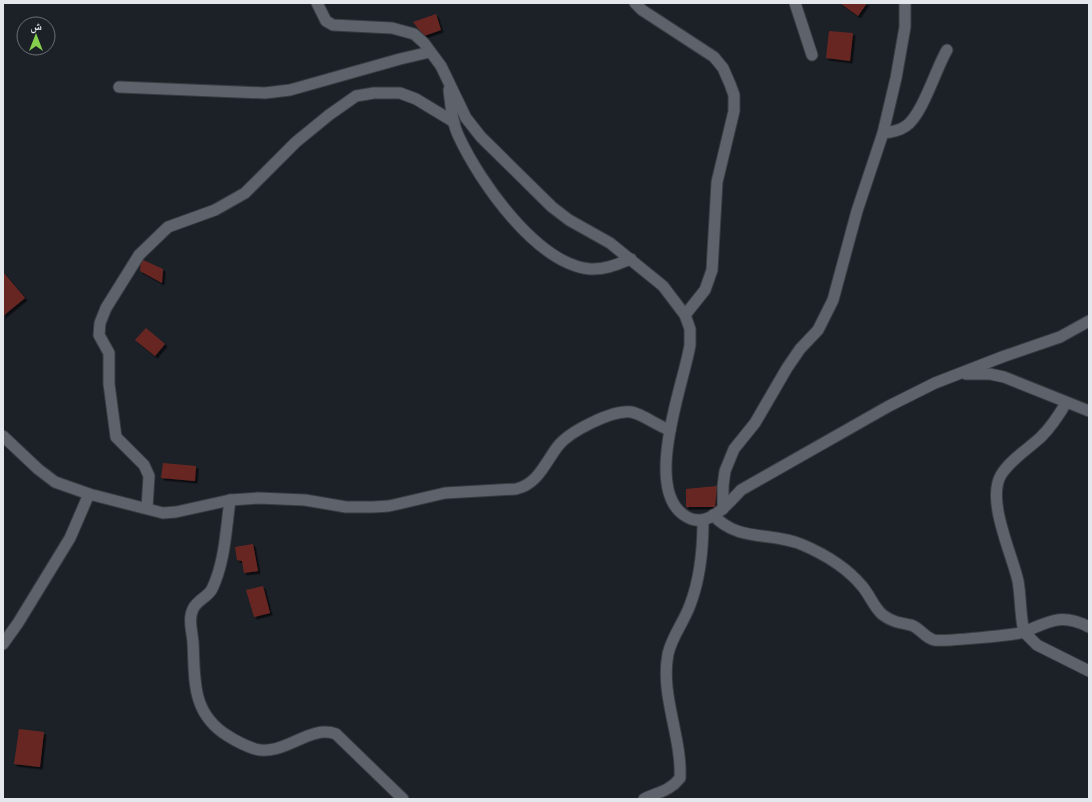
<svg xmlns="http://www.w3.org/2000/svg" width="1092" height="802" viewBox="0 0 1092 802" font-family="Signika,'Noto Naskh Arabic',sans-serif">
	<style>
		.building { fill: #682824; filter: url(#shadow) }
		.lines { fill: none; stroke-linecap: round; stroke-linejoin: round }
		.minor-casing { stroke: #383b40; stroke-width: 13 }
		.minor { stroke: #5e626b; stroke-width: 11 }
	</style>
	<defs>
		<filter id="shadow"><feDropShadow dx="2.5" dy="2.5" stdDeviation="0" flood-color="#0009"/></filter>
	</defs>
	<rect width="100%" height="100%" fill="#1c2027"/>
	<g class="building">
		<polygon points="840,3 867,3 858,16"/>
		<polygon points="436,14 441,30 424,36 413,22"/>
		<polygon points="829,31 853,33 850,61 826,58"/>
		<polygon points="141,259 163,269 162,283 140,271"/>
		<polygon points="3,272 25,298 3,316"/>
		<polygon points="146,328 165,344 155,356 135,340"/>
		<polygon points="163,463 196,466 195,481 161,478"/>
		<polygon points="717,486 715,507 686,507 686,489"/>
		<polygon points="253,544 258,571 244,573 242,561 237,560 235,547"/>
		<polygon points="263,586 270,613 254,617 246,590"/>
		<polygon points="19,729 44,732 40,767 14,764"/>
	</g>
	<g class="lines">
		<g class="minor-casing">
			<g id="minor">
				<path d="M317 3 326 21 333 25 392 28 414 34 424 43 441 66 466 118 481 137 552 207 569 220 610 243 663 286 685 315 690 329V345C684 383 641 492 687 517 708 529 728 504 741 490L889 406 935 383 1002 357 1060 337 1089 321"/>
				<polyline points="635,3 642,10 714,57 723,68 730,84 734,95 734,111 717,182 712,270 705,290 685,315"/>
				<polyline points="795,3 812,55"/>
				<polyline points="119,87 265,93 290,90 400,59 430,52"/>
				<path d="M449 90C451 106 452 123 459 137 480 182 537 264 590 269 605 270 618 264 631 259"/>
				<path d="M883 133C892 132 899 131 906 126 923 114 936 68 947 50"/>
				<polyline points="966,374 990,374 1004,377 1089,411"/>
				<path d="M1066 403C1059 415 1051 427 1041 437 1028 449 1010 460 1001 475 986 500 1012 554 1018 581 1021 598 1020 615 1024 632 1050 621 1062 613 1089 627"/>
				<path d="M3 436 38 469 55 482 89 494 163 513 176 512 230 500 258 498 305 500 346 507H373L389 506 445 493 516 489C538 484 545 463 558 446 570 431 612 410 631 412 643 414 657 426 670 430"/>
				<path d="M230 500C226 529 225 562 212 589 208 597 197 600 193 609 188 619 192 631 193 642 195 680 191 713 228 736 236 741 246 746 255 749 284 757 309 724 336 734L403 799"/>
				<polyline points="147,508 149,476 144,465 116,437 109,384 109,353 99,335 100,323 106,308 139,255 168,227 215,210 245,193 296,142 329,115 356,96 374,93 400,93 416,99 454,122"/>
				<polyline points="723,509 723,486 725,471 734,449 755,423 787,368 800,349 818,330 833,300 857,211 883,133 896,78 905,27 905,3"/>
				<path d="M713 515C739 543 771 531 803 545 824 554 847 568 862 586 870 595 874 608 883 615 892 622 901 623 911 625 920 628 925 638 934 640 941 642 1015 635 1024 632L1037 645 1089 671"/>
				<polyline points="3,644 18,623 70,538 89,494"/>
				<path d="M644 799C658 792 670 791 680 778 682 737 660 695 668 654 672 636 684 622 690 605 700 579 703 548 703 521"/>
			</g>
		</g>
		<use href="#minor" class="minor"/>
	</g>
	<rect width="1092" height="802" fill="none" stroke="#e4e7ec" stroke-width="8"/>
	<g transform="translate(36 36)"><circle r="19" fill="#1c2027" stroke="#6c7076"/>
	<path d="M0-3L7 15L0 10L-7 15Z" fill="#85cf4c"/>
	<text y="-6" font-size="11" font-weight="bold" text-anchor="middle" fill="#e4e7ec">ش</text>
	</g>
</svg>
